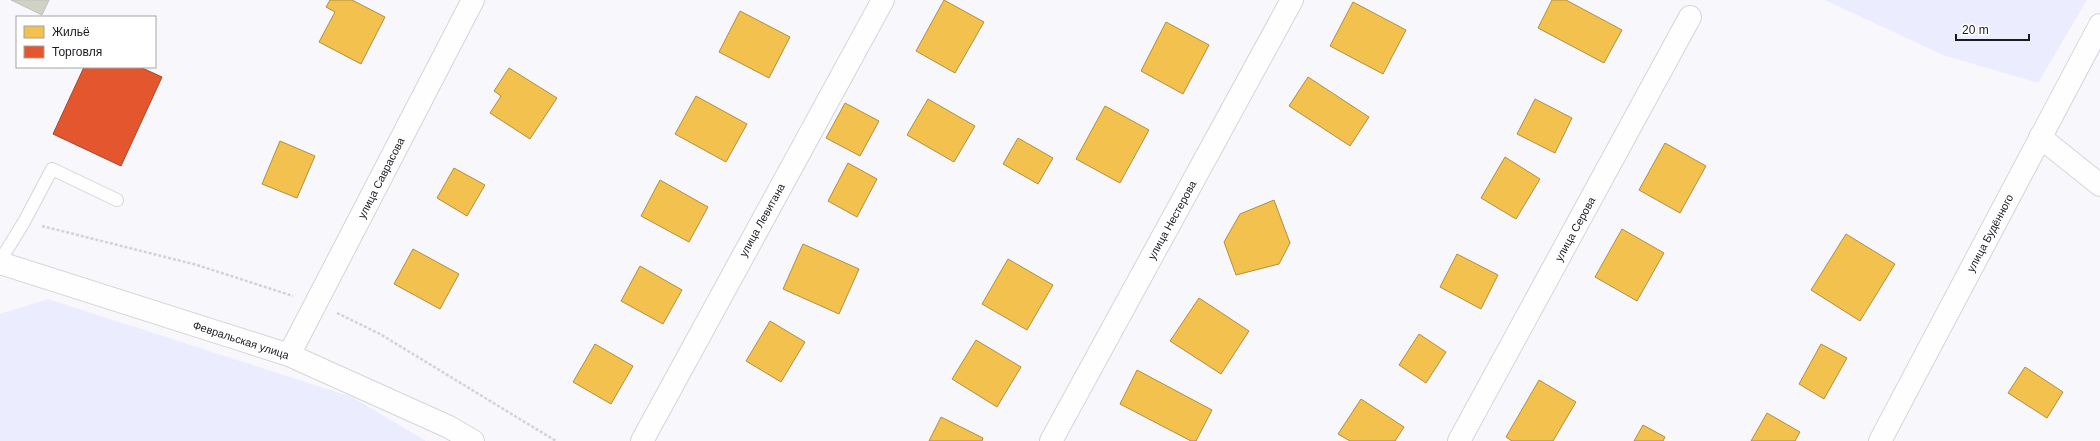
<svg xmlns="http://www.w3.org/2000/svg" width="2100" height="441" viewBox="0 0 2100 441" font-family="Helvetica,sans-serif">
	<style>
		.green { fill: #ebecfd }
		.homes { fill: #f2c14e; stroke: #b18f40 }
		.shops { fill: #e4572e; stroke: #a7452a }
		.building { fill: #d0d3c4; stroke: #c0c0c0 }
		.lines { fill: none; stroke-linecap: round; stroke-linejoin: round }
		.lane-casing { stroke: #d4d5da; stroke-width: 14 }
		.street-casing { stroke: #d4d5da; stroke-width: 24 }
		.secondary-casing { stroke: #d4d5da; stroke-width: 24 }
		.path { stroke: #d3d3d5; stroke-width: 2.5; stroke-dasharray: 3 2; stroke-linecap: butt }
		.lane { stroke: #fefeff; stroke-width: 12 }
		.street { stroke: #fefeff; stroke-width: 22 }
		.secondary { stroke: #fefeff; stroke-width: 22 }
		.labels { text-anchor: middle; stroke-width: 4; stroke-linejoin: round; paint-order: stroke }
		.street-label { font-size: 11px; fill: #1a1b21; stroke: #fff }
	</style>
	<rect width="100%" height="100%" fill="#f8f8fc"/>
	<g class="green">
		<polygon points="1825,0 2087,0 2038,83 1943,55"/>
		<polygon points="48,299 352,397 426,441 0,441 0,314"/>
	</g>
	<g class="homes">
		<polygon points="330,0 352,0 385,17 361,64 319,42 335,12 326,7"/>
		<polygon points="944,0 984,22 955,73 916,51"/>
		<polygon points="1552,0 1566,0 1622,30 1604,63 1538,28"/>
		<polygon points="1353,2 1406,30 1383,74 1330,46"/>
		<polygon points="740,11 790,37 769,78 719,52"/>
		<polygon points="1166,22 1209,45 1183,94 1141,71"/>
		<polygon points="509,68 557,98 530,139 490,113 501,96 494,91"/>
		<polygon points="1308,77 1369,117 1350,146 1289,106"/>
		<polygon points="696,96 747,124 726,162 675,134"/>
		<polygon points="928,99 975,126 954,162 907,135"/>
		<polygon points="1535,99 1572,118 1555,153 1517,134"/>
		<polygon points="845,103 879,121 860,156 826,138"/>
		<polygon points="1105,106 1149,130 1120,183 1076,159"/>
		<polygon points="1018,138 1053,158 1038,184 1003,164"/>
		<polygon points="280,141 315,156 297,198 262,184"/>
		<polygon points="1665,143 1706,166 1680,213 1639,190"/>
		<polygon points="1505,157 1540,179 1516,219 1481,198"/>
		<polygon points="848,163 877,179 857,217 828,201"/>
		<polygon points="454,168 485,185 467,216 437,198"/>
		<polygon points="660,180 708,207 689,242 641,216"/>
		<polygon points="1274,200 1290,243 1279,264 1236,275 1224,242 1240,214"/>
		<polygon points="1622,229 1664,253 1637,301 1595,277"/>
		<polygon points="1846,234 1895,264 1860,321 1811,290"/>
		<polygon points="803,244 859,269 839,314 783,289"/>
		<polygon points="413,249 459,274 440,309 394,284"/>
		<polygon points="1457,254 1498,275 1481,309 1440,287"/>
		<polygon points="1008,259 1053,285 1027,330 982,304"/>
		<polygon points="640,266 682,290 663,324 621,301"/>
		<polygon points="1199,298 1249,331 1221,374 1170,341"/>
		<polygon points="770,321 805,342 781,382 746,361"/>
		<polygon points="1419,334 1446,352 1426,383 1399,365"/>
		<polygon points="976,340 1021,367 997,407 952,379"/>
		<polygon points="595,344 633,366 611,404 573,382"/>
		<polygon points="1821,344 1847,358 1824,399 1799,384"/>
		<polygon points="2025,367 2063,392 2047,418 2008,393"/>
		<polygon points="1137,370 1212,410 1196,441 1191,441 1120,404"/>
		<polygon points="1539,380 1576,402 1553,441 1512,441 1506,437"/>
		<polygon points="1361,399 1404,427 1395,441 1350,441 1338,434"/>
		<polygon points="1767,413 1800,432 1795,441 1751,441"/>
		<polygon points="941,417 983,438 982,441 929,441"/>
		<polygon points="1643,425 1665,437 1663,441 1634,441"/>
	</g>
	<polygon class="shops" points="84,67 140,67 162,77 121,166 53,134"/>
	<polygon class="building" points="11,0 49,0 42,15"/>
	<g class="lines">
		<g class="lane-casing">
			<polyline id="lane" points="0,261 24,222 52,169 117,200"/>
		</g>
		<g class="street-casing">
			<g id="street">
				<polyline points="2040,137 2100,185"/>
				<polyline points="289,355 473,0"/>
				<polyline points="642,441 883,0"/>
				<polyline points="1051,441 1292,0"/>
				<polyline points="1459,441 1690,17"/>
			</g>
		</g>
		<g class="secondary-casing">
			<g id="secondary">
				<polyline points="0,263 289,355 449,427 473,441"/>
				<polyline points="1880,441 2100,25"/>
			</g>
		</g>
		<g class="path">
			<polyline points="42,226 197,265 293,296"/>
			<polyline points="337,313 380,334 556,441"/>
		</g>
		<use href="#lane" class="lane"/>
		<use href="#street" class="street"/>
		<use href="#secondary" class="secondary"/>
	</g>
	<g class="labels">
		<g class="street-label">
			<text transform="translate(381 178) rotate(-63)" y="4">улица Саврасова</text>
			<text transform="translate(762 220) rotate(-61)" y="4">улица Левитана</text>
			<text transform="translate(1172 220) rotate(-61)" y="4">улица Нестерова</text>
			<text transform="translate(1575 229) rotate(-61)" y="4">улица Серова</text>
			<text transform="translate(1990 233) rotate(-62)" y="4">улица Будённого</text>
			<text transform="translate(241 340) rotate(18)" y="4">Февральская улица</text>
		</g>
	</g>
	<rect x="16" y="16" width="140" height="52" fill="#ffffff" stroke="#a3a4a6"/>
	<rect x="24" y="26" width="20" height="12" fill="#f2c14e" stroke="#a3a4a6"/>
	<text x="52" y="36" font-size="12" fill="#1a1b21">Жильё</text>
	<rect x="24" y="46" width="20" height="12" fill="#e4572e" stroke="#a3a4a6"/>
	<text x="52" y="56" font-size="12" fill="#1a1b21">Торговля</text>
	<path d="M1956 34v6h73v-6" fill="none" stroke="#1a1b21" stroke-width="2"/>
	<text x="1962" y="34" font-size="12" fill="#1a1b21" stroke="#ffffff" stroke-width="3" paint-order="stroke">20 m</text>
</svg>
